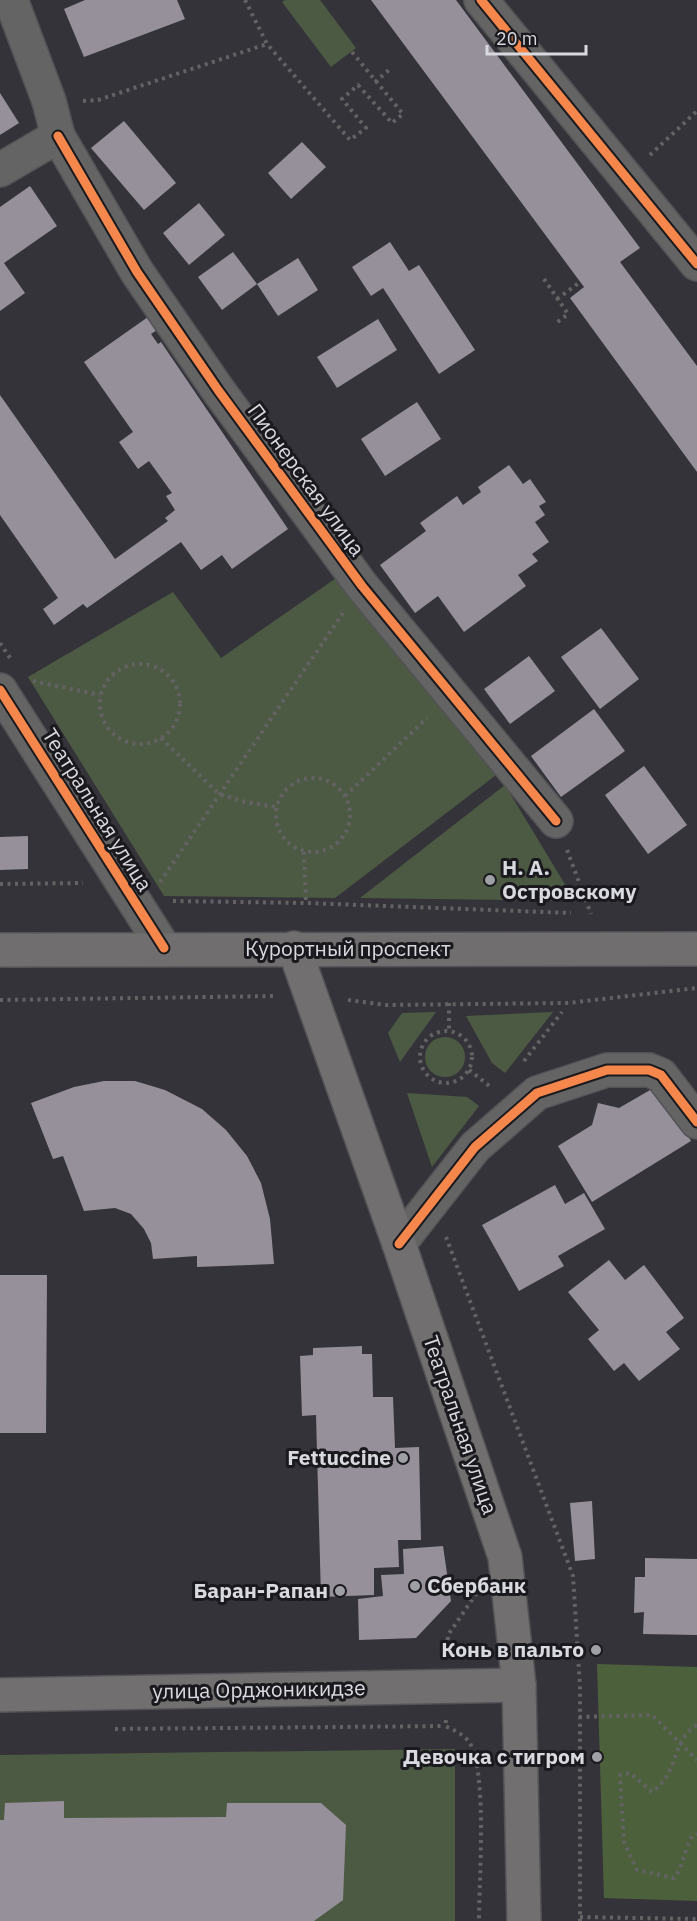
<svg xmlns="http://www.w3.org/2000/svg" width="697" height="1921" viewBox="0 0 697 1921" font-family="'IBM Plex Sans',sans-serif">
	<style>
		.green { fill: #4d5a43 }
		.forest { fill: #4d603c }
		.building { fill: #96909b }
		.lines { fill: none; stroke-linecap: round; stroke-linejoin: round }
		.minor-casing { stroke: #535256; stroke-width: 36 }
		.secondary-casing { stroke: #535256; stroke-width: 36 }
		.primary-casing { stroke: #535256; stroke-width: 36 }
		.path { stroke: #636364; stroke-width: 4; stroke-dasharray: 3 4.5; stroke-linecap: butt }
		.minor { stroke: #656464; stroke-width: 33 }
		.secondary { stroke: #716f6f; stroke-width: 33 }
		.primary { stroke: #706e6e; stroke-width: 33 }
		.cycleway-casing { stroke: #1a1a1e; stroke-width: 13 }
		.cycleway { stroke: #f5874c; stroke-width: 9 }
		.poi-dot { fill: #9f9fa6; stroke: #1a1a1e; stroke-width: 2 }
		.labels { text-anchor: middle; stroke-width: 6; stroke-linejoin: round; paint-order: stroke }
		.street-label { font-size: 21px; fill: #d9d9e0; stroke: #1a1a1e }
		.poi-label { font-size: 21px; font-weight: bold; fill: #d9d9e0; stroke: #1a1a1e; text-anchor: end }
	</style>
	<rect width="100%" height="100%" fill="#343339"/>
	<g class="green">
		<polygon points="285,0 320,0 356,48 331,67 282,2"/>
		<polygon points="342,574 504,769 335,898 164,896 28,677 173,592 221,658"/>
		<polygon points="505,785 575,901 360,898"/>
		<polygon points="436,1012 400,1062 388,1033 402,1013"/>
		<polygon points="553,1012 505,1073 492,1063 466,1016"/>
		<circle cx="445" cy="1057" r="20"/>
		<polygon points="407,1093 467,1097 479,1106 432,1167"/>
		<polygon points="455,1749 455,1921 0,1921 0,1755"/>
	</g>
	<polygon class="forest" points="597,1664 697,1667 697,1901 604,1898"/>
	<g class="building">
		<polygon points="85,0 177,0 185,19 84,57 64,9"/>
		<polygon points="371,0 456,0 640,248 620,262 697,366 697,472 570,298 584,287"/>
		<polygon points="0,93 19,123 0,135"/>
		<polygon points="124,121 176,183 144,210 91,148"/>
		<polygon points="302,142 326,167 291,199 268,173"/>
		<polygon points="30,186 57,226 4,263 25,293 0,311 0,207"/>
		<polygon points="199,203 225,235 189,265 163,233"/>
		<polygon points="390,242 409,271 419,265 475,350 439,374 383,288 371,296 352,267"/>
		<polygon points="233,252 257,284 222,310 198,277"/>
		<polygon points="298,258 318,290 278,316 257,284"/>
		<polygon points="148,317 157,330 151,334 158,344 161,342 288,529 232,569 222,555 201,570 181,542 87,608 83,604 54,625 43,609 58,598 0,515 0,395 115,559 168,521 165,518 175,510 166,496 172,493 149,461 138,469 119,442 133,432 84,362"/>
		<polygon points="378,319 397,350 337,388 317,357"/>
		<polygon points="417,402 441,439 385,476 361,439"/>
		<polygon points="509,465 523,484 530,479 546,502 539,506 545,515 535,522 549,542 532,554 538,561 518,575 526,586 464,632 438,596 415,613 380,565 426,531 420,523 457,496 463,505 481,492 478,487"/>
		<polygon points="601,628 639,679 600,709 561,657"/>
		<polygon points="529,656 555,691 510,724 484,689"/>
		<polygon points="594,709 625,751 561,797 531,756"/>
		<polygon points="644,766 687,825 648,854 605,795"/>
		<polygon points="28,836 28,869 0,870 0,837"/>
		<polygon points="104,1081 135,1081 165,1090 202,1109 226,1130 247,1156 261,1183 270,1219 274,1264 197,1267 197,1256 153,1259 151,1243 144,1229 131,1214 115,1208 84,1211 63,1156 53,1159 31,1103 74,1087"/>
		<polygon points="657,1086 691,1141 592,1202 558,1146 592,1125 598,1103 619,1108"/>
		<polygon points="555,1185 565,1204 584,1193 605,1229 558,1256 564,1266 519,1291 482,1225"/>
		<polygon points="609,1260 625,1280 644,1265 684,1318 666,1332 680,1349 639,1381 624,1363 614,1371 588,1339 599,1330 568,1292"/>
		<polygon points="0,1275 47,1275 46,1433 0,1433"/>
		<polygon points="362,1346 362,1354 372,1354 373,1397 393,1397 395,1448 419,1447 421,1540 398,1540 399,1567 374,1568 374,1595 321,1597 316,1415 302,1416 300,1356 313,1355 313,1348"/>
		<polygon points="592,1501 595,1559 575,1561 570,1503"/>
		<polygon points="443,1546 451,1601 416,1638 359,1640 358,1599 383,1596 381,1575 404,1574 403,1549"/>
		<polygon points="645,1558 697,1559 697,1635 643,1634 644,1612 634,1613 635,1577 645,1577"/>
		<polygon points="64,1801 64,1818 226,1817 227,1803 321,1803 346,1825 343,1900 314,1921 0,1921 0,1820 4,1820 5,1803"/>
	</g>
	<g class="lines">
		<g class="minor-casing">
			<g id="minor">
				<polyline points="481,0 697,264"/>
				<polyline points="58,136 137,272 218,390 362,586 556,821"/>
				<polyline points="0,170 58,136 49,101 11,0"/>
				<polyline points="0,690 164,948"/>
				<polyline points="399,1244 475,1147 537,1093 607,1070 649,1070 661,1075 697,1122"/>
			</g>
		</g>
		<g class="secondary-casing">
			<g id="secondary">
				<polyline points="294,948 399,1244 505,1557 519,1685 524,1921"/>
				<polyline points="0,1695 519,1685"/>
			</g>
		</g>
		<g class="primary-casing">
			<polyline id="primary" points="0,950 697,949"/>
		</g>
		<g class="path">
			<polyline points="245,0 267,44 350,140 366,128 342,99 358,85 392,123 403,114 352,52"/>
			<polyline points="375,82 389,70"/>
			<polyline points="83,101 98,100 267,44"/>
			<polyline points="650,155 697,111"/>
			<polyline points="544,279 568,314 555,324"/>
			<polyline points="557,299 580,282"/>
			<polyline points="0,643 10,658"/>
			<circle cx="140" cy="704" r="40"/>
			<polyline points="33,681 100,695"/>
			<polyline points="161,738 219,794 241,801 277,807"/>
			<circle cx="313" cy="815" r="37"/>
			<polyline points="345,796 427,718"/>
			<polyline points="567,850 591,914"/>
			<polyline points="304,852 306,903"/>
			<polyline points="160,882 343,613"/>
			<polyline points="0,884 83,883"/>
			<polyline points="173,901 306,903 571,913"/>
			<polyline points="0,1000 275,996"/>
			<polyline points="348,1000 386,1005 568,1003 697,988"/>
			<polyline points="449,1003 449,1031"/>
			<circle cx="446" cy="1057" r="26"/>
			<polyline points="524,1061 562,1012"/>
			<polyline points="469,1070 492,1088"/>
			<polyline points="446,1237 573,1576 580,1687 580,1921"/>
			<polyline points="447,1655 448,1635 476,1594"/>
			<polyline points="579,1717 652,1715 697,1760"/>
			<path d="M446 1720 445 1726C454 1730 466 1735 471 1745 487 1779 479 1880 479 1921"/>
			<path d="M697 1725C671 1740 680 1772 652 1792L630 1773 620 1775 624 1842 637 1870 674 1878C684 1864 684 1851 692 1836L697 1834"/>
			<polyline points="115,1729 445,1726"/>
			<polyline points="580,1917 697,1919"/>
		</g>
		<use href="#minor" class="minor"/>
		<use href="#secondary" class="secondary"/>
		<use href="#primary" class="primary"/>
		<g class="cycleway-casing">
			<g id="cycleway">
				<polyline points="481,0 697,264"/>
				<polyline points="58,136 137,272 218,390 362,586 556,821"/>
				<polyline points="0,690 164,948"/>
				<polyline points="399,1244 475,1147 537,1093 607,1070 649,1070 661,1075 697,1122"/>
			</g>
		</g>
		<use href="#cycleway" class="cycleway"/>
	</g>
	<g class="poi-dot">
		<circle cx="490" cy="880" r="6"/>
		<circle cx="403" cy="1458" r="6"/>
		<circle cx="415" cy="1586" r="6"/>
		<circle cx="340" cy="1591" r="6"/>
		<circle cx="596" cy="1650" r="6"/>
		<circle cx="597" cy="1757" r="6"/>
	</g>
	<g class="labels">
		<g class="street-label">
			<text transform="translate(306 480) rotate(54)" y="7">Пионерская улица</text>
			<text transform="translate(97 810) rotate(58)" y="7">Театральная улица</text>
			<text x="348" y="956">Курортный проспект</text>
			<text transform="translate(460 1425) rotate(71)" y="7">Театральная улица</text>
			<text transform="translate(259 1690) rotate(-1)" y="7">улица Орджоникидзе</text>
		</g>
		<g class="poi-label">
			<text x="502" y="875" text-anchor="start">Н. А.<tspan x="502" dy="24">Островскому</tspan></text>
			<text x="391" y="1465">Fettuccine</text>
			<text x="427" y="1593" text-anchor="start">Сбербанк</text>
			<text x="328" y="1598">Баран-Рапан</text>
			<text x="584" y="1657">Конь в пальто</text>
			<text x="585" y="1764">Девочка с тигром</text>
		</g>
	</g>
	<path d="M487 45v9h99v-9" fill="none" stroke="#d9d9e0" stroke-width="3"/>
	<text x="496" y="45" font-size="18" fill="#d9d9e0" stroke="#1a1a1e" stroke-width="4.5" paint-order="stroke">20 m</text>
</svg>
